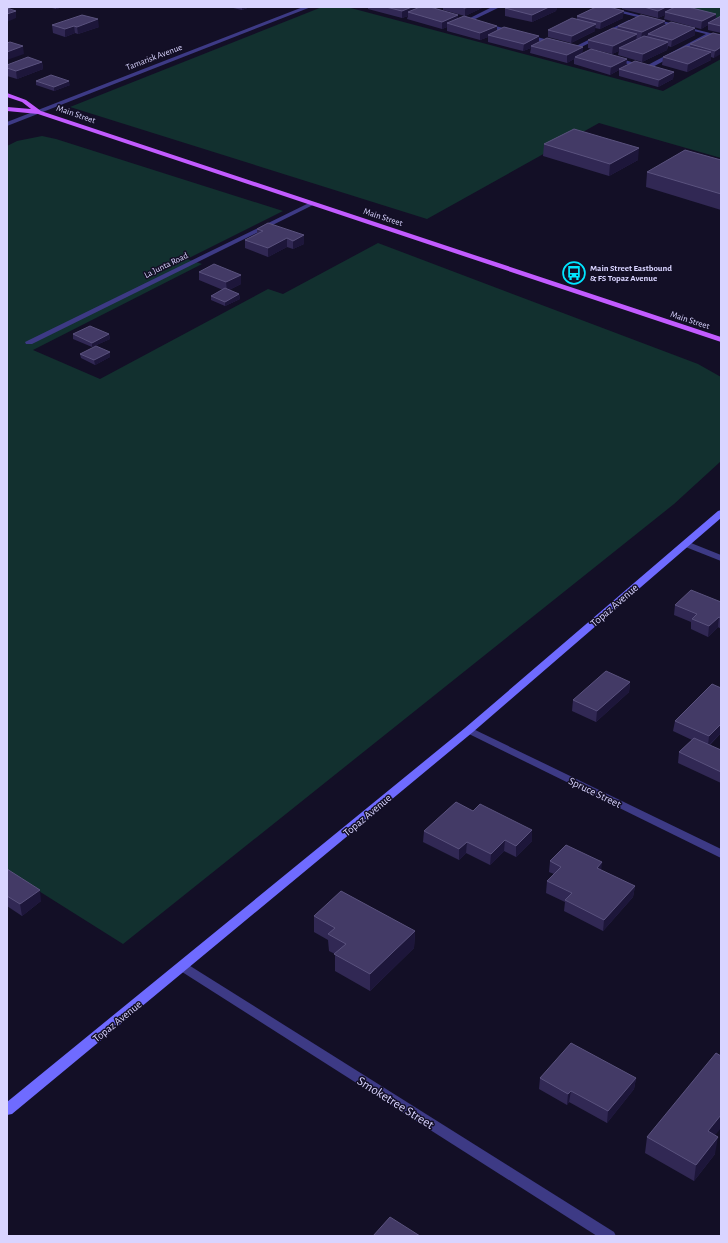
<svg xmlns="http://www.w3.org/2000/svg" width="728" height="1243" viewBox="0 0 728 1243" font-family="'Alegreya Sans',sans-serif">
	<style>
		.green { fill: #12302f }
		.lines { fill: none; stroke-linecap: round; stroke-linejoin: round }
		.street { fill: #3d3a85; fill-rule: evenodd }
		.secondary { fill: #6f6bff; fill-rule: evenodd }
		.primary { fill: #c25bff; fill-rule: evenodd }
		.wall { fill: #312854 }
		.shaded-wall { fill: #1d163a }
		.building { fill: #433a66; stroke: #5a527e }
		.labels { text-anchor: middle; stroke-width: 3; stroke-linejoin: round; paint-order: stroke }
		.far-street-label { font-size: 9px; fill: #d9d4ff; stroke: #130f26 }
		.far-poi-label { font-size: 9px; font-weight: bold; fill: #d9d4ff; stroke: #130f26; text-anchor: start }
		.street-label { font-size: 11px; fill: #d9d4ff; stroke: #130f26 }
		.near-street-label { font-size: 13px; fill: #d9d4ff; stroke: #130f26 }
	</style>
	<rect width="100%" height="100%" fill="#130f26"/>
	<g class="green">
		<polygon points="322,7 347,7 663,91 721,59 721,158 599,123 427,219 70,107"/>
		<polygon points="671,7 721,7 721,19"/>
		<polygon points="42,136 56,139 283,211 187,259 202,264 33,350 100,379 268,289 283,294 378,243 698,364 721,377 720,462 674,504 123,944 7,871 7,146 17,141"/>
	</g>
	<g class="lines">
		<g class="street">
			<polygon points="303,7 311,7 7,126 7,122"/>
			<polygon points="492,7 500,7 469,22 464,21"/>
			<polygon points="597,7 607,7 714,34 647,70 611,59 614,57 646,66 706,34"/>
			<polygon points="629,20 632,22 631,23 575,50 570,49"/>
			<polygon points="484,23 556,42 557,43 554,45 482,26 481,25"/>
			<polygon points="311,202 313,203 313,205 32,344 26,344 25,342"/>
			<polygon points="686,541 721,555 721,561 683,546 681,544"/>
			<polygon points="469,727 721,849 721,858 465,732 464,730"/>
			<polygon points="183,962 187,964 614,1232 616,1236 597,1236 179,970 177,967 179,964"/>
		</g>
		<polygon class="secondary" points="721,510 721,518 473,732 12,1114 7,1115 7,1102 465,728 718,511"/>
		<polygon class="primary" points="7,93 26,100 41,111 721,337 721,342 38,114 7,111 7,107 31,109 22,102 7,97"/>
	</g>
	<g class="wall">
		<polygon points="48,7 63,7 56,9"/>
		<polygon points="229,7 250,7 242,10"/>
		<polygon points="368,7 418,7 418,8 458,19 497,26 497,31 539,36 539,42 583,47 582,53 626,65 674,72 673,79 658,87 619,76 619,70 610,75 574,64 574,59 567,63 530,53 531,48 523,51 488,42 488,37 480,40 447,31 447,27 442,29 407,19 408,16 402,18 368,9"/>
		<polygon points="443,7 484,7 465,16 443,10"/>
		<polygon points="508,7 557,7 556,11 532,22 505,16 505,8"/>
		<polygon points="622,7 673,7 673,8 716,14 716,19 721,16 721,33 708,30 708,25 701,29 664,19 665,15 658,18 622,9"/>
		<polygon points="577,16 623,18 600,29 595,28 595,31 571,43 548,37 548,30 577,19"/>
		<polygon points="52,25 99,27 78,34 75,33 65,37 53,33"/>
		<polygon points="664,25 695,35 671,47 668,46 667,50 642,62 618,55 619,51 612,54 588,48 588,40 617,29 618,26"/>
		<polygon points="721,35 714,58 711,57 711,60 687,72 662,65 663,57 690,46 690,44"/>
		<polygon points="42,62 43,69 17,79 7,76 7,65"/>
		<polygon points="36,81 70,85 54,91 36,85"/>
		<polygon points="544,144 638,160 609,176 543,156"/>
		<polygon points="721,160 721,210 646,187 647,172"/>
		<polygon points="257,229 304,235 304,244 293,249 287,247 268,257 245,248 245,240 257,233"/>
		<polygon points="199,272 241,284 229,290 239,294 240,299 225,306 211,300 211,296 223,290 199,280"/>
		<polygon points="73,334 109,334 110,339 92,347 73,339"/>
		<polygon points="80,354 110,357 95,365 81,358"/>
		<polygon points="721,602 721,629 718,627 708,637 691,629 691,622 674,615 675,605"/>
		<polygon points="721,671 721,682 720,681"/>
		<polygon points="630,682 629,692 596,722 572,711 573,700"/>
		<polygon points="721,688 721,733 710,745 721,750 721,783 678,763 679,752 692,740 673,731 675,721"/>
		<polygon points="473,811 532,830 532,841 516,857 504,851 490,865 466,853 459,860 423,842 424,831"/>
		<polygon points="550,861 601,870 635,886 633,897 603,931 564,911 565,902 546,893 547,881 554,874 549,872"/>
		<polygon points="7,869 41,901 22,916 7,906"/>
		<polygon points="314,916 415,931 414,948 370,991 335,971 335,954 329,951 328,940 314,932"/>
		<polygon points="540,1078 636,1078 634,1089 607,1123 569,1102 567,1105 539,1089"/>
		<polygon points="715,1136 715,1154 694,1181 645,1153 647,1137"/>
	</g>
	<g class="shaded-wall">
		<polygon points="56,7 63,7 56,9"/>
		<polygon points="242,7 250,7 242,10"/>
		<polygon points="412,7 418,7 418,12 408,12 408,16 402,18 402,11"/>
		<polygon points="469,7 484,7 465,16 465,8"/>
		<polygon points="549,7 557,7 556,11 532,22 532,15"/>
		<polygon points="666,7 673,7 672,11 665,12 665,15 658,18 658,11"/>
		<polygon points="16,11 16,18 7,22 7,14"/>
		<polygon points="624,11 623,18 600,29 601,22"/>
		<polygon points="716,14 716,21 708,23 708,25 701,29 702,21"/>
		<polygon points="458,15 458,22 447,23 447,27 442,29 442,22"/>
		<polygon points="98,19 99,27 78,34 77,27"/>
		<polygon points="665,21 664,28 648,34 647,36 641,39 642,32"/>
		<polygon points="596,24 595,31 571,43 572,36"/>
		<polygon points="74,26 75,33 65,37 65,29"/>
		<polygon points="497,26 497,33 488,35 488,37 480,40 480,33"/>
		<polygon points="695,28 695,35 671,47 672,40"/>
		<polygon points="637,34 636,42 619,48 619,51 612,54 613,46"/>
		<polygon points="539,36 539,44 531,46 531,48 523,51 524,44"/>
		<polygon points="668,42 667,50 642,62 643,54"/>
		<polygon points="23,46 24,54 7,60 7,52"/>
		<polygon points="583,47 582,55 575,57 574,59 567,63 567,55"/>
		<polygon points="721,47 721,54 714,58 715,51"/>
		<polygon points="711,52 711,60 687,72 688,64"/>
		<polygon points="627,59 626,67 619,69 619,70 610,75 611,67"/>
		<polygon points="42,62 43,69 17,79 16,71"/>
		<polygon points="674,72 673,79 658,87 659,80"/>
		<polygon points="69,81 70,85 54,91 54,87"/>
		<polygon points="639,148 638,160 609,176 610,164"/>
		<polygon points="304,235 304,244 293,249 293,241"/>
		<polygon points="287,238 287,247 268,257 268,248"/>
		<polygon points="241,275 241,284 227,291 226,282"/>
		<polygon points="239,294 240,299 225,306 225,302"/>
		<polygon points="109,334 110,339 92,347 92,343"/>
		<polygon points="110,352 110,357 95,365 94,360"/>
		<polygon points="719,617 718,627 708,637 709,626"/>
		<polygon points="630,682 629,692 596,722 597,711"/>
		<polygon points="721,724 721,733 708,746 709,736"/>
		<polygon points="532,830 532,841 516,857 516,846"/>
		<polygon points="505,840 504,851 490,865 491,854"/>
		<polygon points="467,842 466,853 459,860 459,849"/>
		<polygon points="602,862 601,873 597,868"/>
		<polygon points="635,886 633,897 603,931 604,920"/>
		<polygon points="40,890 41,901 22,916 20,904"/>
		<polygon points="415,931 414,948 370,991 370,974"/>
		<polygon points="636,1078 634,1089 607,1123 608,1111"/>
		<polygon points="571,1091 569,1102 567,1105 568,1094"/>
		<polygon points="721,1115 721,1128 705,1148 708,1131"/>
		<polygon points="718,1137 715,1154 694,1181 696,1165"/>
	</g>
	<g class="building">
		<polygon points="386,7 412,7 402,11"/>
		<polygon points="420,7 430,7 458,15 442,22 408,12"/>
		<polygon points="460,7 469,7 465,8"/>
		<polygon points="508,7 549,7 532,15 505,8"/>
		<polygon points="596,7 609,7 624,11 601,22 577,16"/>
		<polygon points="644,7 666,7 658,11"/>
		<polygon points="675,7 688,7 716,14 702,21 665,12"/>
		<polygon points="7,8 16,11 7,14"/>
		<polygon points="82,15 98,19 77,27 74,26 65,29 52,25"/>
		<polygon points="641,15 665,21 642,32 618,26"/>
		<polygon points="464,16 497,26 480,33 447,23"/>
		<polygon points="721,16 721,26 708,23"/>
		<polygon points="572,18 596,24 572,36 548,30"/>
		<polygon points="671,22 695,28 672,40 648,34"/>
		<polygon points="504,27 539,36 524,44 488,35"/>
		<polygon points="613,28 637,34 613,46 588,40"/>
		<polygon points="713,33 721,35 721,47 715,51 690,44"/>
		<polygon points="644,36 668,42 643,54 619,48"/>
		<polygon points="547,38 583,47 567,55 531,46"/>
		<polygon points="10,42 23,46 7,52 7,43"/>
		<polygon points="686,46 711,52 688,64 663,57"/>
		<polygon points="591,49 627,59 611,67 575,57"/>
		<polygon points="28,57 42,62 16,71 7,68 7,65"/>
		<polygon points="635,61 674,72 659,80 619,69"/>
		<polygon points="51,75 69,81 54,87 36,81"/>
		<polygon points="574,129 639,148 610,164 544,144"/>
		<polygon points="685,150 721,160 721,194 647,172"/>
		<polygon points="268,223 304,235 293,241 287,238 268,248 245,240 263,231 257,229"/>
		<polygon points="214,264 241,275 226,282 199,272"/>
		<polygon points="225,288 239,294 225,302 211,296"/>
		<polygon points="90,326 109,334 92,343 73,334"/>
		<polygon points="96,346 110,352 94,360 80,354"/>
		<polygon points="691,590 721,602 721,618 719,617 709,626 692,619 697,614 675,605"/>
		<polygon points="606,671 630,682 597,711 573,700"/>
		<polygon points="712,684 721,688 721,724 709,736 675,721"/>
		<polygon points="694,738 721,750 721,772 679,752"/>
		<polygon points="456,802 473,811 480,804 532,830 516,846 505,840 491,854 467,842 459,849 424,831"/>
		<polygon points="566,845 602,862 597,868 635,886 604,920 565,900 572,893 547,881 561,867 550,861"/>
		<polygon points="7,869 40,890 20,904 7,896"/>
		<polygon points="341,891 415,931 370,974 334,954 346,944 328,934 335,928 314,916"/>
		<polygon points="571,1043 636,1078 608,1111 571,1091 568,1094 540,1078"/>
		<polygon points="716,1053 721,1056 721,1115 708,1131 718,1137 696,1165 647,1137"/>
		<polygon points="390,1217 420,1236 373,1236"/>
	</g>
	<defs>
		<g id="bus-ring" transform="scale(1.15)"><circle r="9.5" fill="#130f26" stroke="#00e5ff" stroke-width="1.5"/><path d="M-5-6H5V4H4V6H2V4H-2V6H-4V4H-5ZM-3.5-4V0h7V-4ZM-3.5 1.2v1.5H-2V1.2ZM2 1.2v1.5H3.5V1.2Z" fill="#00e5ff"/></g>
	</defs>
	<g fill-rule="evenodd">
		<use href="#bus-ring" x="574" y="273"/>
	</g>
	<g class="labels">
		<g class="far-street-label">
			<text transform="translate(154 57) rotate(-21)" y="3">Tamarisk Avenue</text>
			<text transform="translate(76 114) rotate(19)" y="3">Main Street</text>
			<text transform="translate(383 217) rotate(18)" y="3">Main Street</text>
			<text transform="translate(166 265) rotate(-26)" y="3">La Junta Road</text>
			<text transform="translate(690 320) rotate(18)" y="3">Main Street</text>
		</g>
		<g class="far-poi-label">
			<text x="590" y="271">Main Street Eastbound<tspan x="590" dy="10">&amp; FS Topaz Avenue</tspan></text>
		</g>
		<g class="street-label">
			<text transform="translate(614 605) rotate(-41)" y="4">Topaz Avenue</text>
			<text transform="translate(595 792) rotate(26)" y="4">Spruce Street</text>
			<text transform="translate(367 815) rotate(-40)" y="4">Topaz Avenue</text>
			<text transform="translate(117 1021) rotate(-39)" y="4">Topaz Avenue</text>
		</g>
		<g class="near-street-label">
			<text transform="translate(396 1102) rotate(32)" y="5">Smoketree Street</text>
		</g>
	</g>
	<rect width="728" height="1243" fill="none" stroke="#d9d4ff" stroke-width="16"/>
</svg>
